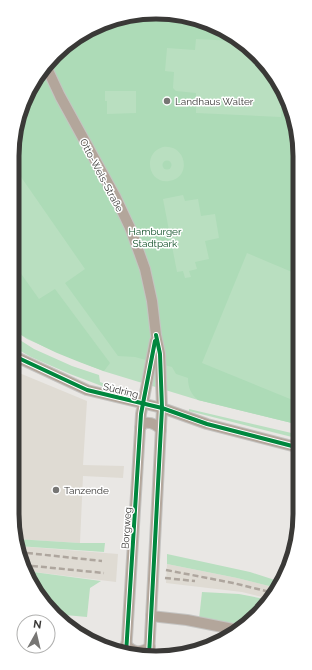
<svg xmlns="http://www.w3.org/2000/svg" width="312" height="670" viewBox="0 0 312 670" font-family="Raleway,sans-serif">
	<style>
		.built { fill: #dfdbd3 }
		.green { fill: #b9dfc0 }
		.forest { fill: #addbb7; fill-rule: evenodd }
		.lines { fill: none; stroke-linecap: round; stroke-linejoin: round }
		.minor-casing { stroke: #c5c4c2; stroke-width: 12 }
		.minor { stroke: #b3a69b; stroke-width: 10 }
		.rail { stroke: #aea69e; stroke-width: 2.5; stroke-dasharray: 6 3; stroke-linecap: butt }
		.cycleway-casing { stroke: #fff; stroke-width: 6 }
		.cycleway { stroke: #00873e; stroke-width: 4 }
		.poi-dot { fill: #777674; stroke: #fff; stroke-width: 1.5 }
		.labels { text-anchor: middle; stroke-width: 3; stroke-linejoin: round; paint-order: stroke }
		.poi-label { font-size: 10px; fill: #3a3937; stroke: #fff; text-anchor: start }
		.street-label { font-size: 10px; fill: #3a3937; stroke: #fff }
		.park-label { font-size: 10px; fill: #115028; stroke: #fff }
		.rim { fill: none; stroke: #3a3937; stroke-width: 5 }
	</style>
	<rect width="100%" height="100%" fill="#e9e7e4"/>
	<g class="built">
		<polygon points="12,370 87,401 83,465 124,466 123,478 83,476 80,543 16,539 12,514"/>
		<polygon points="17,546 118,554 116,582 26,571 20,561"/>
		<polygon points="167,564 237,578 277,588 270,599 242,592 166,583"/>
	</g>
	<g class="green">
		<polygon points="156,12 211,23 270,68 299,137 300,425 198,400 103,371 52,350 27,339 12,329 12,156 23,101 54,54 101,23"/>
		<polygon points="12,335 34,349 72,366 99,375 100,382 113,387 122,389 122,392 107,388 70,374 31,357 12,346"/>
		<polygon points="189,409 300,435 300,439 189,411"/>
		<polygon points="16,539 80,543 105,543 104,552 17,546"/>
		<polygon points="167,554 250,572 281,582 277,588 237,578 167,564"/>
		<polygon points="26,571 101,581 90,588 87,617 54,614 48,609"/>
		<polygon points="202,592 239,594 270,600 264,609 242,628 199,619"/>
	</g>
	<g class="forest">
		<path d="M156 12 211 23 235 41 196 39 195 50 167 48 165 71 174 72 173 88 176 91 196 93V113L281 117 282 97 299 137V275L247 253 202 363 300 403V425L198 400C191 394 188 388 188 378L176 374 172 367 135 357 118 356 65 283 85 269 12 164V156L23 101 54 54 101 23ZM105 91H136V113L107 114V101H105ZM163 147C187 144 192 178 169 181 148 184 142 153 163 147ZM183 195 185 201 198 199 201 216 215 214 219 238 205 241 209 259 195 262 197 269 189 271 191 277 185 278 183 271 177 272 163 199Z"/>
		<circle cx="167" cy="165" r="4.5"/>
		<path d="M12 261 39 299 55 289 110 363 104 371C72 360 40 347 12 329Z"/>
	</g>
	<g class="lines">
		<g class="minor-casing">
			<g id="minor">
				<polyline points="46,66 60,96 116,198 131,230 145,269 152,301 156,335 160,354 162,408 149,656"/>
				<polyline points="12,355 87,390 162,408 207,424 300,448"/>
				<path d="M140 428 144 423C151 422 156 424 161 430"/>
				<polyline points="151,616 187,620 238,630"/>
				<path d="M126 644C133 653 141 653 150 647"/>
				<polyline points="126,654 141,414 155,341"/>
			</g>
		</g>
		<use href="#minor" class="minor"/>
		<g class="rail">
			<polyline points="18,552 102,561"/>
			<polyline points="23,565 104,573"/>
			<polyline points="166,570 233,583 274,593"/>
			<polyline points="165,578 195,581"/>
		</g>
		<g class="cycleway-casing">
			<g id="cycleway">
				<polyline points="12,355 87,390 162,408 207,424 300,448"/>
				<polyline points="126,654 141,414 155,341"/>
				<polyline points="149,656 162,408 160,354 156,335"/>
			</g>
		</g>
		<use href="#cycleway" class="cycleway"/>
	</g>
	<g class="poi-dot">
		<circle cx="167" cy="101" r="4"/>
		<circle cx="56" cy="490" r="4"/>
	</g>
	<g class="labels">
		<g class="poi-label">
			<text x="175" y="105">Landhaus Walter</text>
			<text x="64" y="494">Tanzende</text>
		</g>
		<g class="street-label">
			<text transform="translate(102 175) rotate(62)" y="4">Otto-Wels-Straße</text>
			<text transform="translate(121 390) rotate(14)" y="4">Südring</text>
			<text transform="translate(126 528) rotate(-86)" y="4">Borgweg</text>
		</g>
		<g class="park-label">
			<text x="155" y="235">Hamburger<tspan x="155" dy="12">Stadtpark</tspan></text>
		</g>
	</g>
	<path d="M0 0H312V670H0ZM156 19H156A137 137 0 0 1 293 156V514A137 137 0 0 1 156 651H156A137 137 0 0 1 19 514V156A137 137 0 0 1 156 19Z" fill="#fff" fill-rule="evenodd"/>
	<path class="rim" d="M156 19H156A137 137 0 0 1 293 156V514A137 137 0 0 1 156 651H156A137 137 0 0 1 19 514V156A137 137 0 0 1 156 19Z"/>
	<g transform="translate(36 634) rotate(8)"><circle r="19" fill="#ffffff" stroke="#b0b0af"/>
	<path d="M0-3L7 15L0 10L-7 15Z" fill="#777674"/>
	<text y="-6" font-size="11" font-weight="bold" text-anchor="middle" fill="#3a3937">N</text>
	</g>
</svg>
